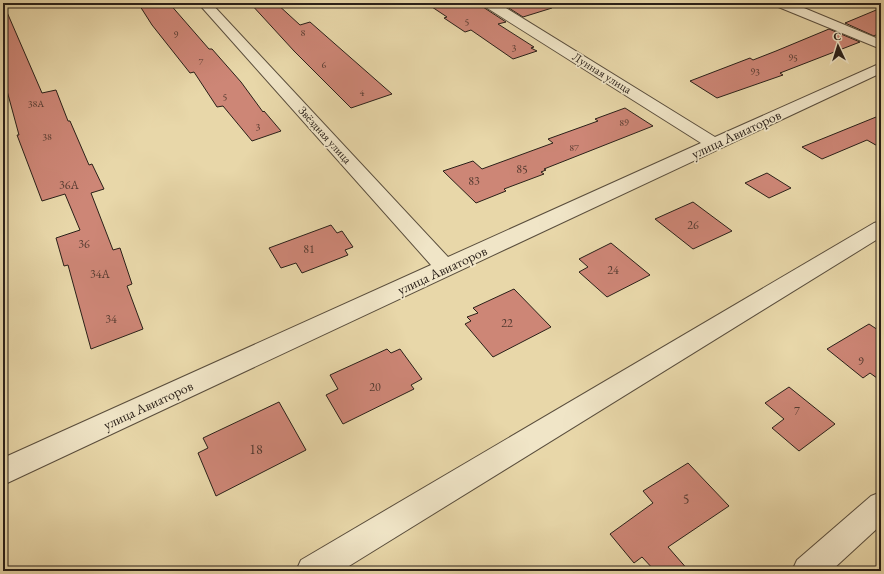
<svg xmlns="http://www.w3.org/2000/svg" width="884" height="574" viewBox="0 0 884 574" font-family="'EB Garamond',serif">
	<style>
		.building { fill: #cd8676; stroke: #2a2019 }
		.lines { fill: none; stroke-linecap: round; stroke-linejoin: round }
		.minor-casing { stroke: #5a4e3d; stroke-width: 2 }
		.minor { fill: #f0e5c7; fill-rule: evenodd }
		.labels { text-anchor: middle; stroke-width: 3.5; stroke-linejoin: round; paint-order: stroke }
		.far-number-label { font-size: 10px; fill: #533a30 }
		.far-street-label { font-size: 12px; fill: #2a2019; stroke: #f0e5c7 }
		.number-label { font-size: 12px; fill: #533a30 }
		.street-label { font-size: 14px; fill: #2a2019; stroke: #f0e5c7 }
		.near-number-label { font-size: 14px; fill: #533a30 }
	</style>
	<rect width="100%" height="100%" fill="#e8d7a9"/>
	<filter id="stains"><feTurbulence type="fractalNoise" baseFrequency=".005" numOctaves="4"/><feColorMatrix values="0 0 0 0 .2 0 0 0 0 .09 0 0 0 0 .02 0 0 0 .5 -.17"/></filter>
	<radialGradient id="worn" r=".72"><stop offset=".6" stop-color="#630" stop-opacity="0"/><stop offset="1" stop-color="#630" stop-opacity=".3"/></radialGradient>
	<g class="building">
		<polygon points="3,3 42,93 56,90 68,121 70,121 89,165 92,164 104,189 91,193 113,250 120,248 132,284 127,286 143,329 91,349 68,265 64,266 56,238 80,230 65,194 42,201 17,135 19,135 3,76"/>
		<polygon points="138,3 169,3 209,49 212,49 241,82 263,112 264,111 281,131 252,141 223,106 217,107 194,72 190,73 152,25"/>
		<polygon points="250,3 276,3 300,25 310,22 392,94 351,108 294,51"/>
		<polygon points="426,3 482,3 483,7 506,22 498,24 534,47 531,48 537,51 513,59 471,30 465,32 444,18 447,17"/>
		<polygon points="501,3 551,3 552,8 523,17"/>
		<polygon points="881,8 881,32 874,36 845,23"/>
		<polygon points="829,29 860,42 780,73 783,75 717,98 690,81 750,58 753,60 776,51"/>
		<polygon points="625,108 653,126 544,169 546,170 541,172 544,174 504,189 506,191 476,203 443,171 473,161 482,169 553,143 548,139 598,121 595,119"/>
		<polygon points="881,115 881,148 867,140 822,159 802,147"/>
		<polygon points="767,173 791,188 769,198 745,183"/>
		<polygon points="693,202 732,231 693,249 655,219"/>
		<polygon points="331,225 337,233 342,231 353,247 345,250 348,255 302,273 296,263 281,268 269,248"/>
		<polygon points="611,243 650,275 607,297 579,272 588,267 579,259"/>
		<polygon points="514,289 551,327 493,357 465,324 471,321 467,317 478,313 473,308"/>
		<polygon points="869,324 881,332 881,381 870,373 863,378 827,349"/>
		<polygon points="387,349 391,353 400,349 422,379 411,385 414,389 343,424 326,395 338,389 330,375"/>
		<polygon points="789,387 835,424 799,451 772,428 784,419 765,403"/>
		<polygon points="279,402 306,450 216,496 198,453 208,448 203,438"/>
		<polygon points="688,463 729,506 668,547 689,571 655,571 642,557 634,563 610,534 653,503 643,491"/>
	</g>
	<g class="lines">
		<g class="minor-casing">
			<g id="minor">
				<polygon points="198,3 211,3 448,257 701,143 484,6 483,3 498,3 715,137 881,63 881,73 3,485 3,458 431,265"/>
				<polygon points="775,3 792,3 881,40 881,49 776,6"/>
				<polygon points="881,221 881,237 341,571 296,571 301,560 874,223"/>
				<polygon points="881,492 881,525 831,571 792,571 797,560 871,496"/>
			</g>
		</g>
		<use href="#minor" class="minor"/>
	</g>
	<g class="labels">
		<g class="far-number-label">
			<text x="467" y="25">5</text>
			<text x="303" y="36">8</text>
			<text x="176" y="38">9</text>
			<text x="514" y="51">3</text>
			<text x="793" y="61">95</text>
			<text x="201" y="65">7</text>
			<text x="324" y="68">6</text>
			<text x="755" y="75">93</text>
			<text x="362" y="96">4</text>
			<text x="225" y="100">5</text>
			<text x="36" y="107">38А</text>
			<text x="624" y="126">89</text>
			<text x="258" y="130">3</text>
			<text x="47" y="140">38</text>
			<text x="574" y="151">87</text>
		</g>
		<g class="far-street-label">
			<text transform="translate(602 73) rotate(32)" y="4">Лунная улица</text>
			<text transform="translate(325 135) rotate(48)" y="4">Звёздная улица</text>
		</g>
		<g class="number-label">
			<text x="522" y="173">85</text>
			<text x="474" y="185">83</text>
			<text x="69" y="189">36А</text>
			<text x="693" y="229">26</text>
			<text x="84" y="248">36</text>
			<text x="309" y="253">81</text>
			<text x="613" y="274">24</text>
			<text x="100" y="278">34А</text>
			<text x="111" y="323">34</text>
			<text x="507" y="327">22</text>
			<text x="861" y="365">9</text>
			<text x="375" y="391">20</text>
			<text x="797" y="415">7</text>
		</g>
		<g class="street-label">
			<text transform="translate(736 134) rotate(-25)" y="5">улица Авиаторов</text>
			<text transform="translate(442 270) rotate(-25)" y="5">улица Авиаторов</text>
			<text transform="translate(148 405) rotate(-25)" y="5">улица Авиаторов</text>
		</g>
		<g class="near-number-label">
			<text x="256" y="454">18</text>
			<text x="686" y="504">5</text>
		</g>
	</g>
	<rect width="884" height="574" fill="none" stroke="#e8d7a9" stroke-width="16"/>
	<rect x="4" y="4" width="876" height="566" fill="none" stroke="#2a2019" stroke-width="2"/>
	<rect x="8" y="8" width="868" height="558" fill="none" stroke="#2a2019"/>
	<g transform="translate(838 46) rotate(356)" stroke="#f0e5c7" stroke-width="3" paint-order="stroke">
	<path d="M0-3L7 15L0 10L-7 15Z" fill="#2a2019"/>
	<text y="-6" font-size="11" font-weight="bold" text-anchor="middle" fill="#2a2019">С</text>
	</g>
	<rect width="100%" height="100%" filter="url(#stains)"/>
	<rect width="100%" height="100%" fill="url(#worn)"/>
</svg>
